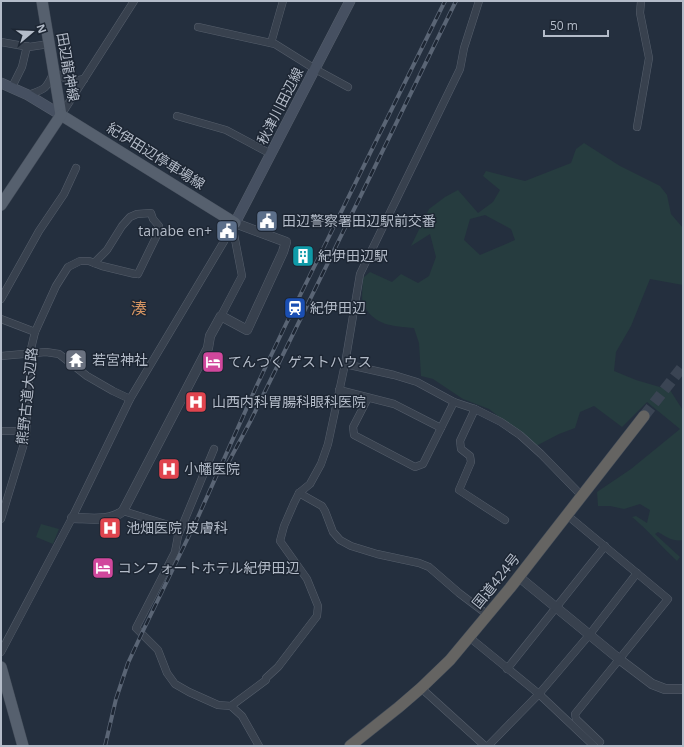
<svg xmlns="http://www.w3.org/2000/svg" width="684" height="747" viewBox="0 0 684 747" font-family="'Open Sans','Noto Sans JP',sans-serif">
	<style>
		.green { fill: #263c3f; fill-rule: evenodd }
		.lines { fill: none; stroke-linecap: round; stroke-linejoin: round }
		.trunk-tunnel { stroke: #3a4453; stroke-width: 11; stroke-dasharray: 11 5.5; stroke-linecap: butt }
		.minor-casing { stroke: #565f6c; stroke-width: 8 }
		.tertiary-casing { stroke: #565f6c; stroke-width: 10 }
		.secondary-casing { stroke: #565f6c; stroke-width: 11 }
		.primary-casing { stroke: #414a57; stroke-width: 12 }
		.trunk-casing { stroke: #434c59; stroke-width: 12 }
		.minor { stroke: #38414e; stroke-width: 7 }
		.tertiary { stroke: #38414e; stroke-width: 9 }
		.secondary { stroke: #465061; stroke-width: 10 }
		.primary { stroke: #56606e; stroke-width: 11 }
		.trunk { stroke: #656462; stroke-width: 11 }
		.rail-casing { stroke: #5a6575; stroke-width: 4 }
		.rail { stroke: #1d2633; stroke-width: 2.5; stroke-dasharray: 8; stroke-linecap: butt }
		.labels { text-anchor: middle; stroke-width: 3; stroke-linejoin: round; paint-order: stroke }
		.street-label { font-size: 14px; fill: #b4bcc9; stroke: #1d2633 }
		.poi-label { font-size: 14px; fill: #b4bcc9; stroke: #1d2633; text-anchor: start }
		.quarter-label { font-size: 16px; fill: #d59563; stroke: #1d2633 }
	</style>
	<rect width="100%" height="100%" fill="#242f3e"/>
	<g class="green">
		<path d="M584 143 620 166 660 186 667 195 671 214 683 228V285L650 279 631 326 616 352 614 371 636 380 670 390 682 409H683V540C674 542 666 537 658 532L655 534 680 557 677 561C661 546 648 530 632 517L636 516 647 523 650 510 640 504 624 509 610 506H598L597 492 631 469 680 429 647 402 622 427 594 406 580 412 575 428 559 434 536 446 489 409 463 399 433 379 421 376 419 343 414 328C393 326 373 326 363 303 361 297 363 285 363 278L370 272 392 282 401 274 418 283 429 276 436 257 430 234 411 246 429 209 445 197 458 190 478 213 493 202 500 190 483 176 486 171 525 181 571 163 576 149ZM485 215 511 229 515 240 480 255 464 240 470 219Z"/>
		<polygon points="41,524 59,529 53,544 36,537"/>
	</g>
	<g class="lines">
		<polyline class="trunk-tunnel" points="644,416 683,366"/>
		<g class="minor-casing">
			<g id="minor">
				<polyline points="198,27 275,44 315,69 348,87"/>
				<polyline points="1,42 29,47 49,44"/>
				<polyline points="271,43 283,1"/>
				<polyline points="12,87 22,67 27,46"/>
				<path d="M28 95C46 89 46 89 54 72 66 80 70 82 84 79"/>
				<polyline points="61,115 134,1"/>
				<polyline points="177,116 226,130 271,154"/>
				<polyline points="637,127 649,58 640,13 641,1"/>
				<polyline points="94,263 107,250 122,226 130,217 137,214 151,213 153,219 159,226 159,231 138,274"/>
				<polyline points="1,299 39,231 64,194 76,168"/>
				<polyline points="221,316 242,276 233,229"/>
				<polyline points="1,319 35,332"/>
				<polyline points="1,356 46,352 59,354 87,376 113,391 130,399"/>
				<polyline points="345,364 394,375 417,382 454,402 475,409 501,422 520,435 541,454 582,496"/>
				<polyline points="339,390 394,404 441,428"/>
				<polyline points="368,398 353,427 354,435 415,467 423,464 454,402"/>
				<polyline points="475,409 460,441 461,449 470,456 471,462 459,490 505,520"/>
				<polyline points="1,431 25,431"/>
				<polyline points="299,493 322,506 325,511 333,532 340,540 351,546 377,554 419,563 429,567 459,593 488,615"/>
				<polyline points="123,511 175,527 178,536 175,552 136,628 158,650 167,673 175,684 189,692 218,705 231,706 242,716 259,746"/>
				<polyline points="567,515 668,599 575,714 576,719 600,742"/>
				<polyline points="1,519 26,437 30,353 35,332 56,286 68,267 80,261 89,261 102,266 135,274"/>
				<polyline points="178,536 214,449"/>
				<polyline points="469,637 539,694 594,746"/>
				<polyline points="1,652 72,518 130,399 235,223"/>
				<polyline points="507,669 605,546"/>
				<polyline points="421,688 485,746"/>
				<polyline points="231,706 266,680 266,678 278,667 317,616 318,606 307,579 280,541 284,526 294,503 299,493 310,484 321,464 328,444 345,364 360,274 460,69 464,48 479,1"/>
				<polyline points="488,746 539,694 590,634 637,573"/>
			</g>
		</g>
		<g class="tertiary-casing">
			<g id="tertiary">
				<path d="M72 518C88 518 110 522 123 511L208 348 210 336 221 316 247 330 283 252 286 242 235 223"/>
				<polyline points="519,577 619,659 652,684 665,689 683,689"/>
			</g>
		</g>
		<g class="secondary-casing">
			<g id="secondary">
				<polyline points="1,83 28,95 61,115"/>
				<polyline points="235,223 350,1"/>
			</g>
		</g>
		<g class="primary-casing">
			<g id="primary">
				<polyline points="42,1 61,115"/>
				<polyline points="61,115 235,223"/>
				<polyline points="1,205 61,115"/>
				<polyline points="1,667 23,746"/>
			</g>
		</g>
		<g class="trunk-casing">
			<polyline id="trunk" points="350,746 399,707 421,688 450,660 510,588 644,416"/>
		</g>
		<use href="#minor" class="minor"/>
		<use href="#tertiary" class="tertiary"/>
		<use href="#secondary" class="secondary"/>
		<use href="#primary" class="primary"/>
		<use href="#trunk" class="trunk"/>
		<g class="rail-casing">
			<g id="rail">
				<polyline points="228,463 250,422 456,1"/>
				<polyline points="105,746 116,699 128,663 142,633 198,517 257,385 286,324 445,1"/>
			</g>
		</g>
		<use href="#rail" class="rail"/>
	</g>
	<defs>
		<g id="civic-square" transform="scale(1.15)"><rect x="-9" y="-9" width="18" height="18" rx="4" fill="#5c6f8a" stroke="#1d2633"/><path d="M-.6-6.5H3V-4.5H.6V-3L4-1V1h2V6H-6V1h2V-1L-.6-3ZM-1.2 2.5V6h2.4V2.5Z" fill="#fff"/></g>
		<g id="building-square" transform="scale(1.15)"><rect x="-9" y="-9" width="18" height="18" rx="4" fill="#0f9aa8" stroke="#1d2633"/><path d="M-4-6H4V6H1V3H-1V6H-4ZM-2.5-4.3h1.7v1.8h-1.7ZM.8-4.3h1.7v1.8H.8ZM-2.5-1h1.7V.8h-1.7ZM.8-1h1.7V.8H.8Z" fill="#fff"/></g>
		<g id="station-square" transform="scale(1.15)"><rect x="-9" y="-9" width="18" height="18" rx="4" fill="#1a4fb4" stroke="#1d2633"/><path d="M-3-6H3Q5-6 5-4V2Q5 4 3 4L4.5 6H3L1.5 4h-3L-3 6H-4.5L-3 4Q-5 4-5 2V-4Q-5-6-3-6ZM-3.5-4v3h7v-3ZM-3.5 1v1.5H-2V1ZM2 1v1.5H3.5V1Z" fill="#fff"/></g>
		<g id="temple-square" transform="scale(1.15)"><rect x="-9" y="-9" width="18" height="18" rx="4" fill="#6b7280" stroke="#1d2633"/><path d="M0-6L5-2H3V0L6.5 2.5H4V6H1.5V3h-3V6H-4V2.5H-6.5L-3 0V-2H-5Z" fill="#fff"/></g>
		<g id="hotel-square" transform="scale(1.15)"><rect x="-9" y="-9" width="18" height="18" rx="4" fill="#d1479c" stroke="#1d2633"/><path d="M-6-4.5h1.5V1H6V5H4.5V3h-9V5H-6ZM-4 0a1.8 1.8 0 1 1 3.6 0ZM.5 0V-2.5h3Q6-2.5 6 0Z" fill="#fff"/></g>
		<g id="hospital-square" transform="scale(1.15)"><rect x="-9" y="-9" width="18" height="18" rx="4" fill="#e0444e" stroke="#1d2633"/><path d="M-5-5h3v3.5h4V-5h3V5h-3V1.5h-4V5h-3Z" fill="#fff"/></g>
	</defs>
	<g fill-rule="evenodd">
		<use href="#civic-square" x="267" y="221"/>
		<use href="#civic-square" x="227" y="231"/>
		<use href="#building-square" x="303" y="256"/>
		<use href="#station-square" x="295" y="308"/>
		<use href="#temple-square" x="76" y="360"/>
		<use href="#hotel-square" x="213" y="362"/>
		<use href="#hospital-square" x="196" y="402"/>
		<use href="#hospital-square" x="169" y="469"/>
		<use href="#hospital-square" x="110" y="528"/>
		<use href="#hotel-square" x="103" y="568"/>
	</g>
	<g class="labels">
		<g class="street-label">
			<text transform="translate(68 67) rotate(80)" y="5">田辺龍神線</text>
			<text transform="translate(280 106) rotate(-63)" y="5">秋津川田辺線</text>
			<text transform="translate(156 156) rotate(32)" y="5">紀伊田辺停車場線</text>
			<text transform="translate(27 396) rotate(-84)" y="5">熊野古道大辺路</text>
			<text transform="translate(496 581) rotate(-51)" y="5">国道424号</text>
		</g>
		<g class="poi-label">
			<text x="282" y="226">田辺警察署田辺駅前交番</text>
			<text x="212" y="236" text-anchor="end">tanabe en+</text>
			<text x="318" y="261">紀伊田辺駅</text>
			<text x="310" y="313">紀伊田辺</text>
			<text x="92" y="365">若宮神社</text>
			<text x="228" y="367">てんつく ゲストハウス</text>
			<text x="212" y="407">山西内科胃腸科眼科医院</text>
			<text x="184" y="474">小幡医院</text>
			<text x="126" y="533">池畑医院 皮膚科</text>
			<text x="118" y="573">コンフォートホテル紀伊田辺</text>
		</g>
		<g class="quarter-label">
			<text x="139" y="314">湊</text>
		</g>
	</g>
	<rect width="684" height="747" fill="none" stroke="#b4bcc9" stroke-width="4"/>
	<g transform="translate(32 32) rotate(71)" stroke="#1d2633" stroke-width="3" paint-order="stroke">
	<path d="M0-3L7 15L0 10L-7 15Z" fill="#b4bcc9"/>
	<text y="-6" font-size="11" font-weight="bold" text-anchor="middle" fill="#b4bcc9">N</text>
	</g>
	<path d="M544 30v6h64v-6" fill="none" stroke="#b4bcc9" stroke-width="2"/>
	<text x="550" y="30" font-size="12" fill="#b4bcc9" stroke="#1d2633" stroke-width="3" paint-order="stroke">50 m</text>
</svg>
